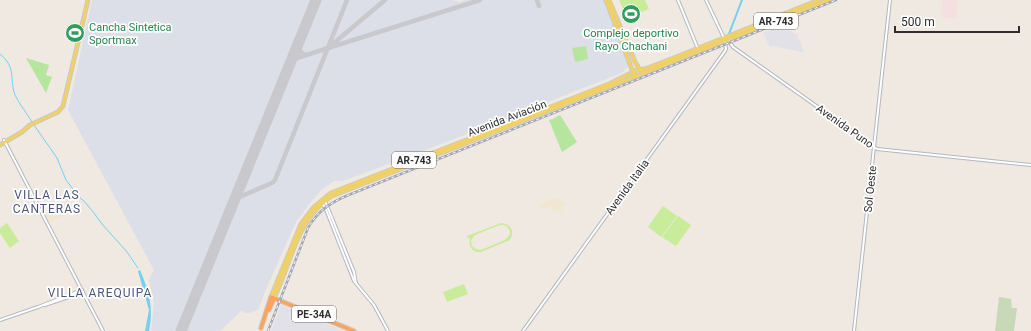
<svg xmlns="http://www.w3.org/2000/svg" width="1031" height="331" viewBox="0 0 1031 331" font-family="Roboto,sans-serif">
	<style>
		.industrial { fill: #e3e1e8 }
		.education { fill: #f0e6d1 }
		.medical { fill: #f5dfe0 }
		.airport { fill: #dcdee8 }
		.green { fill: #b6e59e }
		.cemetery { fill: #c8d9b8 }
		.pitch { fill: #c9ec9a; fill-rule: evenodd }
		.water { fill: #75cff0 }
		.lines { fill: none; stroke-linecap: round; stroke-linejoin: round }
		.stream { stroke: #75cff0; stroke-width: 1 }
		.canal { stroke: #75cff0; stroke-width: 2 }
		.taxiway { stroke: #c9c8cc; stroke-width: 4.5 }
		.runway { stroke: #c9c8cc; stroke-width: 11 }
		.minor-casing { stroke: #b4b7c1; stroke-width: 4 }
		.major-casing { stroke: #c9c9c9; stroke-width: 5 }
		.highway-casing { stroke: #c9c9c9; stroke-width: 5.5 }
		.minor { stroke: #fff; stroke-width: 2 }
		.major { stroke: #f2d163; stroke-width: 3 }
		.highway { stroke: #ffa35c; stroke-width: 3.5 }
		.rail-casing { stroke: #a3a6b8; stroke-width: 2.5 }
		.rail { stroke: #fff; stroke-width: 1; stroke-dasharray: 3; stroke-linecap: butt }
		.labels { text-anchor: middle; stroke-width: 3.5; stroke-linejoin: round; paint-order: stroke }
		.shield { fill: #fff; stroke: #6d6d6d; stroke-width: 1 }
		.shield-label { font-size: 10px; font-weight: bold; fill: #2e2e2e }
		.leisure-label { font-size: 11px; fill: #27864d; stroke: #fff; text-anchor: start }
		.street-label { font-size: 11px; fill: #2e2e2e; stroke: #fff }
		.neighbourhood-label { font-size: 12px; letter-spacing: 1px; fill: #4d5680; stroke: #fff }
	</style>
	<rect width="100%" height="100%" fill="#efe9e1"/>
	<g class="industrial">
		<polygon points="786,24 794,34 796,33 804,51 801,52 773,46 770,47 763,33"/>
		<polygon points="281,305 327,324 343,331 271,331"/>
	</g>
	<g class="education">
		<polygon points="554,198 566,203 560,212 554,212 552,206 543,209 540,204"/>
		<polygon points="57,205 63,216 50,222 44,211"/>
	</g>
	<polygon class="medical" points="943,0 958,0 956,19 941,17"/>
	<polygon class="airport" points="92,0 452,0 460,2 465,0 604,0 628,62 628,66 623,72 619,74 454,139 349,179 342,181 334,181 320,191 307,207 296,222 267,287 258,310 249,313 245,313 242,310 220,331 151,331 154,303 149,279 154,270 68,110"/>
	<g class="green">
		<polygon points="586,46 588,59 575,62 572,48"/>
		<polygon points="26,58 49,65 46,75 52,77 46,93"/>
		<polygon points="560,115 577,142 562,152 549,120 553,119"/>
	</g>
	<polygon class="cemetery" points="999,297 1011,299 1012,308 1017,308 1014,331 995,331"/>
	<g class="pitch">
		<polygon points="619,0 645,0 649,9 627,18"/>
		<polygon points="663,206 677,216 661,237 648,227"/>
		<polygon points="678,216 691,225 676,246 662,237"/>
		<polygon points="7,223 19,241 10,248 0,233 0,228"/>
		<path d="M501 223C511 224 515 231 510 240L481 252C472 253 468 246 470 238H468L467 236ZM500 225C506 224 510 228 510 234L505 240 481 250 476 249 472 246 471 240 475 235Z"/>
		<polygon points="464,284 468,294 447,302 443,292"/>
	</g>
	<path class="water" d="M140 270C149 291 154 308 149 331H145L149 310 138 271Z"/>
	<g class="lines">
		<g class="stream">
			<path d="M0 54C17 68 9 78 15 95 19 104 27 113 32 122"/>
			<polyline points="34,125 57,158 66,180 80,198 84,201 94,213 102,224 127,252 138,268"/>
		</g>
		<polyline class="canal" points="729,34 742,0"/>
		<g class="taxiway">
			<polyline points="537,0 539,6"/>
			<polyline points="297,45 301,52 305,55"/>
			<polyline points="328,48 480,0"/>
			<polyline points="290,63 297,58 328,48 385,0"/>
			<polyline points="235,199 272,183 275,180 347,0"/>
			<polyline points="181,331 182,329"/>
		</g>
		<polyline class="runway" points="181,331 316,0"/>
		<g class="minor-casing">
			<g id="minor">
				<polyline points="678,0 698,49"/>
				<polyline points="706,0 724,38"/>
				<polyline points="728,40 733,47 877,149 1031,165"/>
				<polyline points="4,140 103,331"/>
				<polyline points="325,201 354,272 356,283"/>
				<polyline points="322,204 325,207 354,281 374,305 388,331"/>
				<polyline points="45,305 83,292"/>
				<polyline points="0,320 38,307 82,290"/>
				<polyline points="523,331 725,51 726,49 725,42"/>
				<polyline points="854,331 890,0"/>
			</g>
		</g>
		<g class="major-casing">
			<g id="major">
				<polyline points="606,0 634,75 637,77"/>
				<polyline points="609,0 635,62 640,70"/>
				<polyline points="0,145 22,132 30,125 58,112 63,106 88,0"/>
				<polyline points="271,297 301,224 313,208 331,193 609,84 637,70 645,69 671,59 819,0"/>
				<path d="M274 298C291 263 297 218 332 196L829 0"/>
			</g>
		</g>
		<g class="highway-casing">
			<g id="highway">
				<polyline points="269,310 274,298"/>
				<polyline points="261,328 271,297 354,331"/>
			</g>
		</g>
		<use href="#minor" class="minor"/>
		<use href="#major" class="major"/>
		<use href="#highway" class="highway"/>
		<g class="rail-casing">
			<path id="rail" d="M268 331 308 228C318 210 333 201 351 194L836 0"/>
		</g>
		<use href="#rail" class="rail"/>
	</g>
	<defs>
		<g id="stadium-disc" transform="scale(1)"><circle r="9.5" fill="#2e9e5b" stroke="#fff"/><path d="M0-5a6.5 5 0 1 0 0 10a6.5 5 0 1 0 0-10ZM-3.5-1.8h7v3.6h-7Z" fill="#fff"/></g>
	</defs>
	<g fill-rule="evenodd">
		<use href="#stadium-disc" x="631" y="14"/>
		<use href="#stadium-disc" x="75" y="33"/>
	</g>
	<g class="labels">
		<g class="shield">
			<rect x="754" y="13" width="44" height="16" rx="3"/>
			<rect x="392" y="152" width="44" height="16" rx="3"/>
			<rect x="292" y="306" width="44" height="16" rx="3"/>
		</g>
		<g class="shield-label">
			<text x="776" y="25">AR-743</text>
			<text x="414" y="164">AR-743</text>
			<text x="314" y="318">PE-34A</text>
		</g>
		<g class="leisure-label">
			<text x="89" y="31">Cancha Sintetica<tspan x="89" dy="13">Sportmax</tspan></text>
			<text x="631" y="37" text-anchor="middle">Complejo deportivo<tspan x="631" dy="13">Rayo Chachani</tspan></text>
		</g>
		<g class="street-label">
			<text transform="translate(507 118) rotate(-21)" y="4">Avenida Aviación</text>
			<text transform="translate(845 126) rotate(35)" y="4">Avenida Puno</text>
			<text transform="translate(627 187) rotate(-54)" y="4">Avenida Italia</text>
			<text transform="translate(870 189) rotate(-84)" y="4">Sol Oeste</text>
		</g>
		<g class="neighbourhood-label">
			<text x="47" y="199">VILLA LAS<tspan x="47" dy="14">CANTERAS</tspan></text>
			<text x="100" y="297">VILLA AREQUIPA</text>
		</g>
	</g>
	<path d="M895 26v6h124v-6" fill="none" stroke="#2e2e2e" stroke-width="2"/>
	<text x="901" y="26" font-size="12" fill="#2e2e2e" stroke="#ffffff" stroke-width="3" paint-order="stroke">500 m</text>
</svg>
